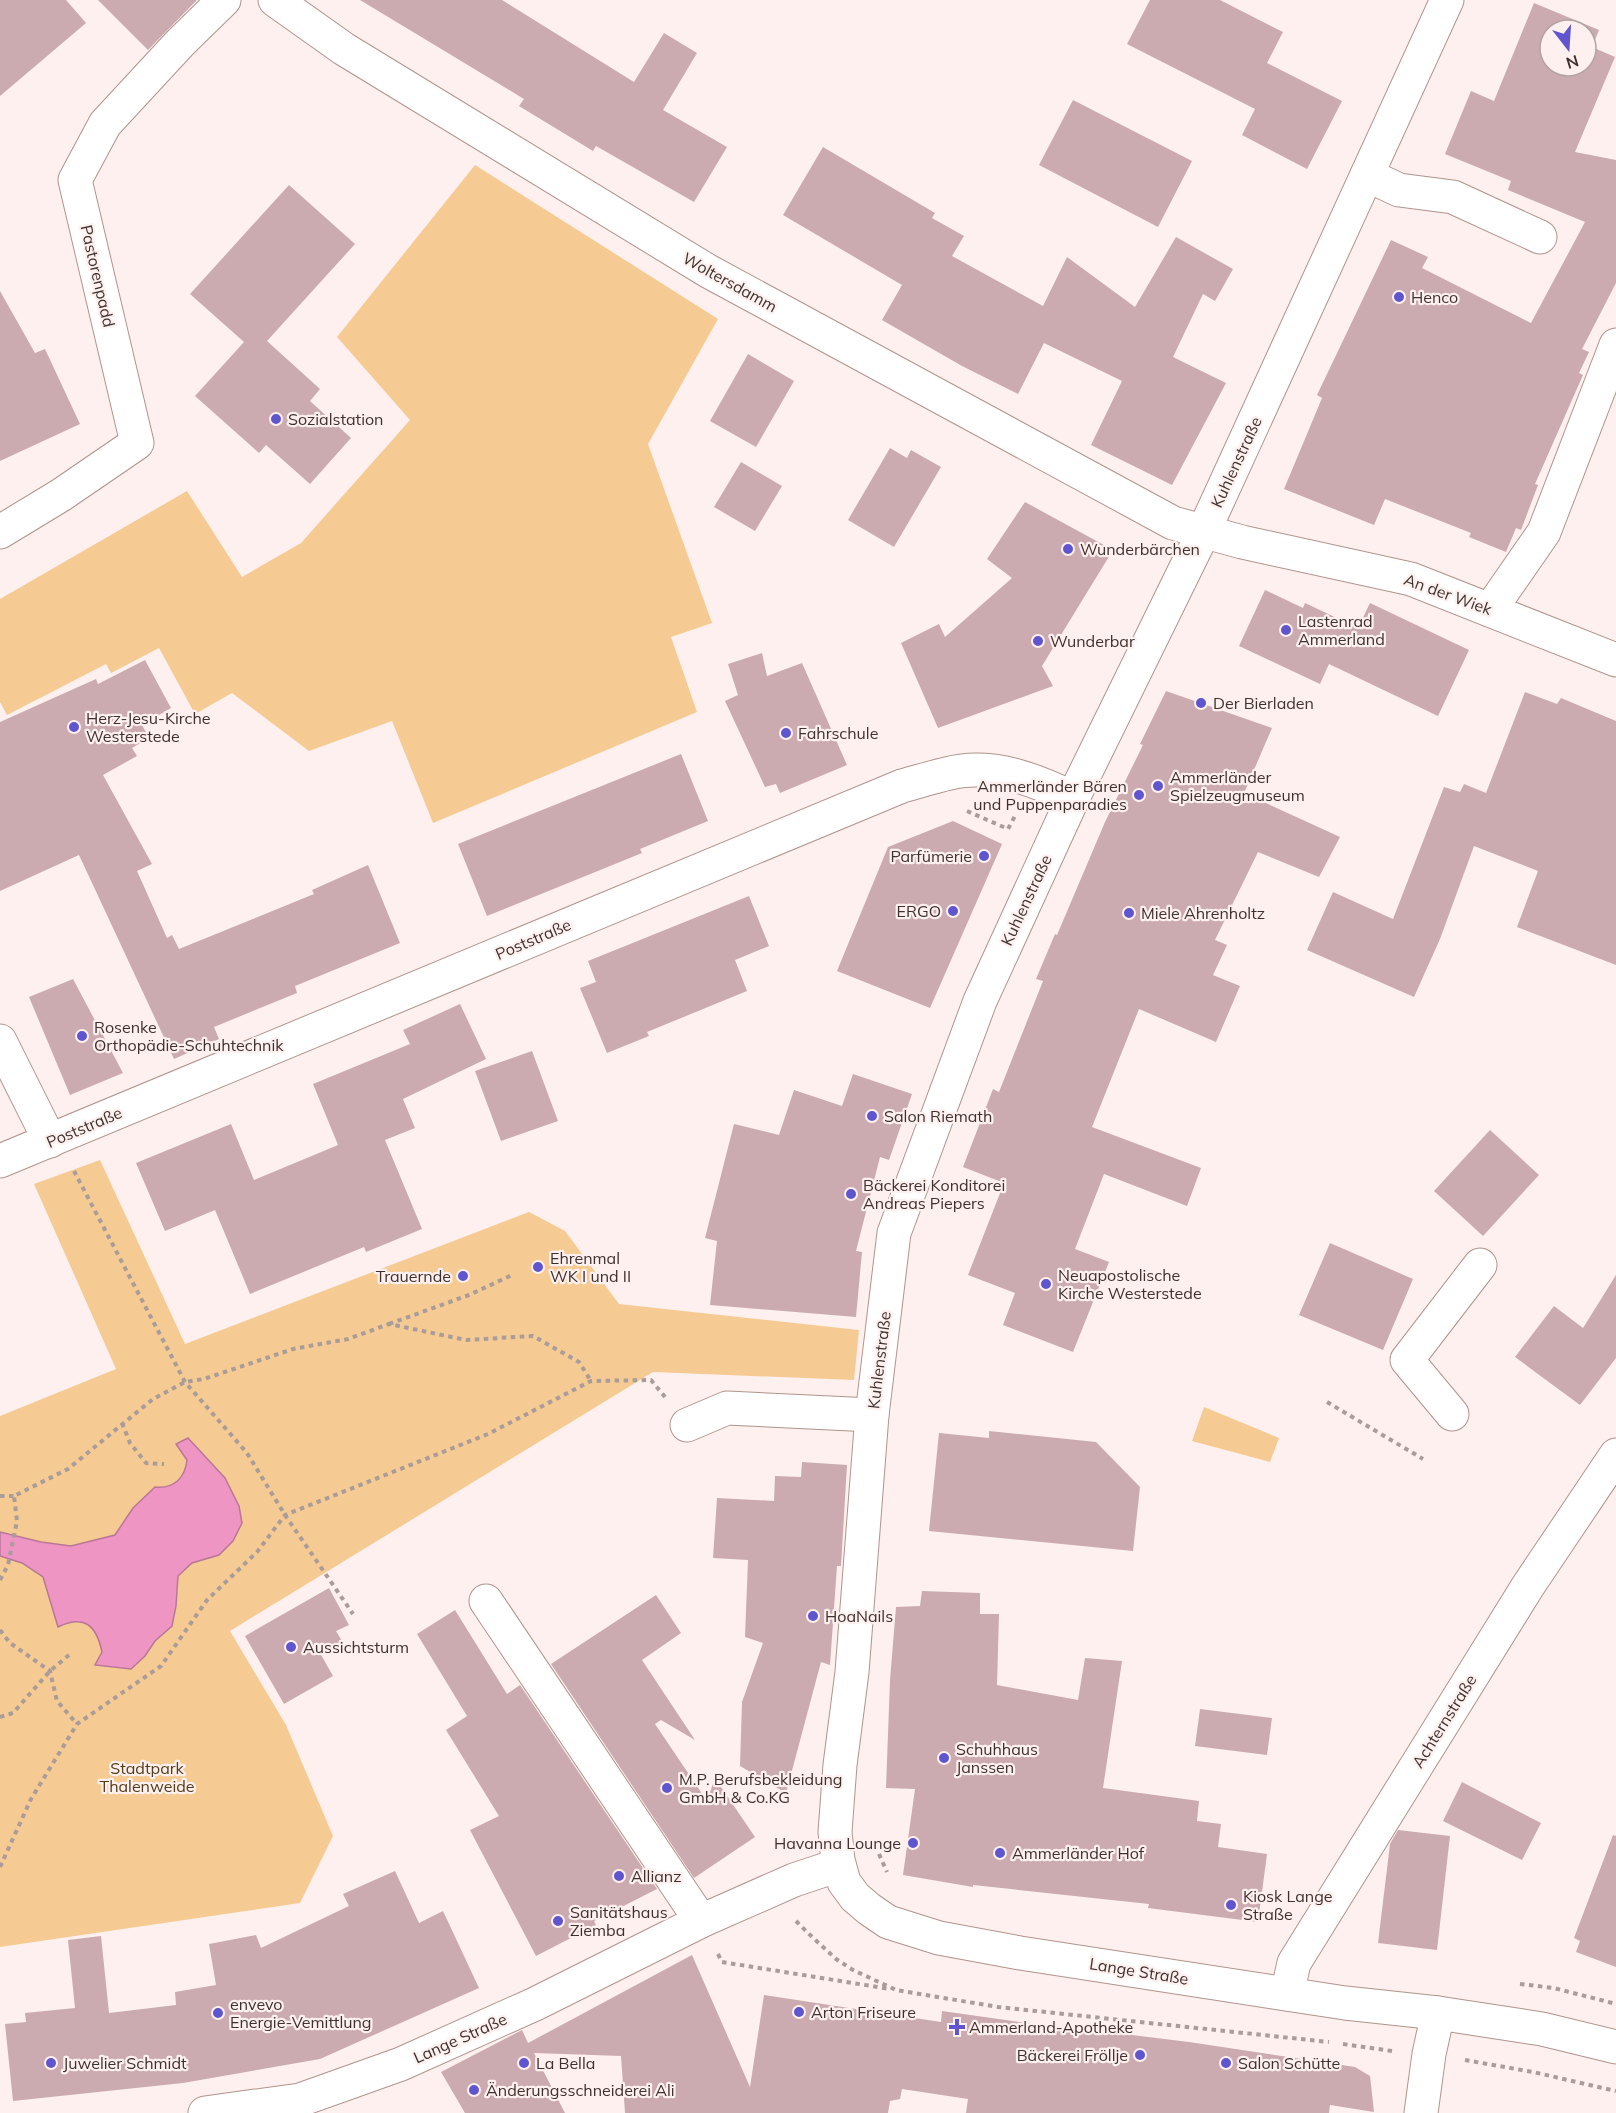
<svg xmlns="http://www.w3.org/2000/svg" width="1616" height="2113" viewBox="0 0 1616 2113" font-family="Mulish,sans-serif">
	<style>
		.green { fill: #f5cb93 }
		.water { fill: #ee95c4; stroke: #b97797; stroke-width: 1.5 }
		.building { fill: #cbabb0; fill-rule: evenodd }
		.lines { fill: none; stroke-linecap: round; stroke-linejoin: round }
		.minor-casing { stroke: #b1938d; stroke-width: 35 }
		.path { stroke: #a99c99; stroke-width: 4; stroke-dasharray: 4.5 4.5; stroke-linecap: butt }
		.minor { stroke: #fff; stroke-width: 33 }
		.poi-dot { fill: #5f56cf; stroke: #fef0ee; stroke-width: 2 }
		.labels { text-anchor: middle; stroke-width: 4.5; stroke-linejoin: round; paint-order: stroke }
		.street-label { font-size: 16px; fill: #3d312e; stroke: #fef0ee }
		.poi-label { font-size: 16px; fill: #3d312e; stroke: #fef0ee; text-anchor: start }
		.park-label { font-size: 16px; fill: #533b18; stroke: #fef0ee }
	</style>
	<rect width="100%" height="100%" fill="#fef0ee"/>
	<g class="green">
		<polygon points="475,165 718,319 648,444 712,623 671,637 697,712 433,823 392,721 309,751 232,693 195,714 159,648 111,673 106,664 7,715 0,702 0,599 187,491 242,577 301,543 410,420 337,337"/>
		<polygon points="100,1160 185,1344 529,1212 565,1231 619,1304 859,1330 854,1380 653,1372 230,1631 286,1725 333,1836 300,1903 0,1947 0,1416 116,1369 34,1184"/>
		<polygon points="1204,1407 1279,1438 1270,1462 1192,1441"/>
	</g>
	<path class="water" d="M188 1438 225 1478 239 1506 242 1523 233 1541 219 1555 192 1563 178 1576 176 1606 172 1626 155 1641 145 1656 131 1669 95 1665 102 1652C96 1624 84 1615 58 1627L43 1577 22 1563 0 1556V1532L41 1542 71 1546 115 1535 133 1508 155 1487C174 1489 185 1478 187 1460L176 1444Z"/>
	<g class="building">
		<polygon points="0,0 66,0 86,23 0,96"/>
		<polygon points="98,0 197,0 148,50"/>
		<polygon points="360,0 502,0 634,82 664,33 697,53 663,110 727,147 694,202 596,146 593,151 519,106 524,99"/>
		<polygon points="1150,0 1220,0 1283,32 1267,63 1342,101 1307,169 1242,135 1255,109 1127,44"/>
		<path d="M1534 3 1599 30 1592 47 1615 57 1575 152 1616 160V283L1582 349 1589 352 1579 373 1583 375 1535 484 1538 485 1521 530 1516 528 1506 552 1469 537 1471 533 1385 499 1374 525 1284 489 1322 398 1317 395 1391 240 1428 257 1422 268 1531 323 1585 222 1508 190 1511 181 1445 154 1471 91 1494 101ZM1550 30H1586V66H1550Z"/>
		<polygon points="1073,100 1192,161 1158,227 1039,165"/>
		<polygon points="823,147 935,213 932,218 964,236 952,256 1043,306 1067,257 1135,307 1176,237 1233,269 1215,301 1203,294 1173,357 1226,383 1172,485 1091,445 1122,381 1044,343 1018,394 962,366 882,320 902,285 783,215"/>
		<polygon points="289,185 355,244 267,341 320,389 310,401 351,438 310,484 266,445 259,453 195,396 244,342 190,294"/>
		<polygon points="0,291 35,353 45,349 80,424 0,461"/>
		<polygon points="748,354 794,381 756,447 710,421"/>
		<polygon points="890,448 907,458 911,450 941,467 894,547 848,520"/>
		<polygon points="741,462 782,486 755,531 714,507"/>
		<polygon points="1025,502 1113,550 1042,666 1053,686 938,728 901,643 939,624 945,637 1012,578 987,559"/>
		<polygon points="1265,590 1303,608 1305,603 1358,628 1370,603 1469,650 1438,716 1329,664 1320,684 1239,646"/>
		<polygon points="762,653 767,676 802,663 847,765 780,793 776,784 765,787 725,701 738,695 728,664"/>
		<polygon points="145,660 171,708 142,725 149,738 132,748 137,756 103,775 152,864 137,871 167,938 172,935 179,949 314,894 312,890 368,865 400,943 295,986 297,993 214,1027 219,1039 174,1059 79,855 0,891 0,722 96,679 98,684"/>
		<polygon points="1166,691 1272,728 1244,793 1340,837 1319,877 1258,852 1215,940 1227,945 1213,975 1240,986 1216,1042 1139,1009 1092,1127 1201,1168 1187,1206 1104,1174 1075,1249 1109,1262 1073,1352 1003,1325 1015,1293 968,1275 1004,1183 963,1167 993,1089 999,1092 1043,981 1036,979 1055,934 1057,935 1105,822 1143,745 1140,744"/>
		<polygon points="1525,692 1557,704 1561,698 1616,721 1616,965 1517,927 1538,871 1474,846 1440,939 1414,997 1307,950 1333,892 1393,919 1444,787 1460,792 1464,784 1486,793"/>
		<polygon points="681,754 708,821 640,849 642,853 487,916 458,844"/>
		<polygon points="953,821 1002,844 930,1008 837,971 888,847"/>
		<polygon points="749,896 769,946 735,960 747,991 647,1032 649,1036 607,1053 580,988 596,982 588,961"/>
		<polygon points="73,979 123,1073 70,1095 29,997"/>
		<polygon points="460,1004 486,1059 403,1099 415,1128 385,1140 422,1229 366,1252 364,1247 250,1294 215,1210 165,1231 136,1163 231,1124 254,1180 338,1145 313,1084 410,1044 403,1030"/>
		<polygon points="532,1051 558,1121 501,1141 475,1071"/>
		<polygon points="853,1074 912,1094 889,1160 880,1157 856,1251 862,1252 856,1317 710,1305 717,1241 705,1238 734,1124 779,1135 794,1090 842,1106"/>
		<polygon points="1490,1130 1539,1175 1483,1236 1434,1191"/>
		<polygon points="1330,1243 1413,1279 1383,1350 1299,1315"/>
		<polygon points="1616,1275 1616,1358 1580,1405 1515,1357 1554,1306 1583,1328"/>
		<polygon points="989,1431 1096,1442 1140,1487 1133,1551 929,1531 939,1433 989,1438"/>
		<polygon points="802,1462 847,1465 841,1566 837,1566 830,1665 821,1662 786,1793 740,1766 742,1702 763,1643 745,1637 748,1560 713,1558 717,1498 774,1501 775,1476 801,1477"/>
		<polygon points="329,1588 349,1625 336,1631 342,1641 320,1653 333,1676 284,1704 245,1636"/>
		<polygon points="922,1591 980,1593 980,1614 999,1614 997,1685 1078,1700 1085,1658 1122,1661 1103,1788 1199,1801 1197,1821 1221,1824 1218,1847 1267,1854 1258,1922 1148,1908 1149,1904 973,1885 973,1887 903,1875 915,1789 886,1788 890,1680 896,1607 920,1606"/>
		<polygon points="656,1595 681,1633 642,1660 695,1740 661,1720 655,1724 707,1801 715,1778 755,1837 694,1878 551,1664"/>
		<polygon points="455,1610 507,1694 520,1685 657,1889 594,1921 596,1925 536,1956 470,1830 499,1816 446,1730 467,1716 417,1634"/>
		<polygon points="1200,1709 1272,1718 1267,1755 1195,1746"/>
		<polygon points="1462,1782 1541,1823 1522,1860 1443,1821"/>
		<polygon points="1398,1830 1450,1836 1437,1950 1378,1943 1390,1844"/>
		<polygon points="1613,1835 1616,1836 1616,1967 1576,1952 1580,1941 1574,1938"/>
		<polygon points="395,1871 419,1923 443,1911 479,1988 320,2059 183,2083 13,2101 5,2024 26,2022 25,2013 75,2008 68,1940 101,1936 109,2013 176,2005 175,1992 216,1985 209,1944 256,1935 261,1948 349,1906 343,1894"/>
		<polygon points="692,1955 750,2087 764,1995 941,2022 942,2011 1082,2031 1083,2029 1189,2042 1355,2067 1370,2076 1374,2112 1330,2105 1329,2113 966,2113 968,2099 902,2089 900,2099 890,2101 888,2113 625,2113 621,2056 534,2053 565,2113 465,2113 441,2072 522,2030 528,2043"/>
	</g>
	<g class="lines">
		<g class="minor-casing">
			<g id="minor">
				<polyline points="275,0 344,49 708,271 1173,523 1242,542 1411,579 1616,660"/>
				<polyline points="1447,0 1203,533 1073,798 980,1001 894,1233 872,1415 852,1672 840,1765 835,1832 838,1860 844,1882 855,1897 869,1909 888,1922 939,1938 1020,1953 1345,2003 1438,2013 1542,2029 1616,2047"/>
				<polyline points="1367,175 1399,190 1453,197 1540,237"/>
				<polyline points="0,532 61,495 137,443 75,180 105,124 180,43 224,0"/>
				<polyline points="1490,610 1544,532 1616,345"/>
				<polyline points="0,1041 50,1141"/>
				<path d="M0 1161 902 786C921 781 941 774 961 771 1001 766 1037 781 1073 798"/>
				<polyline points="1452,1414 1407,1360 1480,1265"/>
				<polyline points="687,1425 727,1408 872,1415"/>
				<polyline points="486,1601 701,1921"/>
				<polyline points="1287,1994 1294,1963 1528,1586 1616,1455"/>
				<polyline points="205,2113 300,2100 401,2064 535,2004 701,1921 794,1880 839,1865"/>
				<polyline points="1421,2113 1429,2054 1438,2013"/>
			</g>
		</g>
		<g class="path">
			<polyline points="967,811 1008,829 1016,814"/>
			<polyline points="74,1171 185,1382 247,1453 285,1515 353,1614"/>
			<polyline points="389,1324 469,1295 512,1275"/>
			<polyline points="1327,1402 1423,1459"/>
			<polyline points="122,1423 130,1443 146,1463 164,1464"/>
			<polyline points="0,1496 14,1496"/>
			<polyline points="0,1580 8,1565 17,1521 14,1496 68,1469 153,1399 185,1382 204,1379 293,1349 348,1339 389,1324 466,1340 533,1336 579,1362 591,1381"/>
			<polyline points="0,1630 10,1643 50,1671 57,1701 77,1724"/>
			<polyline points="0,1717 13,1713 50,1671 69,1655"/>
			<polyline points="879,1854 887,1872"/>
			<polyline points="0,1867 31,1799 77,1724 161,1666 207,1600 257,1552 285,1515 488,1434 591,1381 651,1380 665,1397"/>
			<polyline points="796,1921 809,1934 836,1959 853,1970 896,1990 998,2007 1329,2042"/>
			<polyline points="718,1954 722,1962 890,1989"/>
			<polyline points="1520,1984 1554,1988 1616,2004"/>
			<polyline points="1343,2044 1392,2051"/>
			<polyline points="1465,2060 1533,2072 1616,2091"/>
		</g>
		<use href="#minor" class="minor"/>
	</g>
	<g class="poi-dot">
		<circle cx="1399" cy="297" r="6"/>
		<circle cx="276" cy="419" r="6"/>
		<circle cx="1068" cy="549" r="6"/>
		<circle cx="1286" cy="630" r="6"/>
		<circle cx="1038" cy="641" r="6"/>
		<circle cx="1201" cy="703" r="6"/>
		<circle cx="74" cy="727" r="6"/>
		<circle cx="786" cy="733" r="6"/>
		<circle cx="1158" cy="786" r="6"/>
		<circle cx="1139" cy="795" r="6"/>
		<circle cx="984" cy="856" r="6"/>
		<circle cx="953" cy="911" r="6"/>
		<circle cx="1129" cy="913" r="6"/>
		<circle cx="82" cy="1036" r="6"/>
		<circle cx="872" cy="1116" r="6"/>
		<circle cx="851" cy="1194" r="6"/>
		<circle cx="538" cy="1267" r="6"/>
		<circle cx="463" cy="1276" r="6"/>
		<circle cx="1046" cy="1284" r="6"/>
		<circle cx="813" cy="1616" r="6"/>
		<circle cx="291" cy="1647" r="6"/>
		<circle cx="944" cy="1758" r="6"/>
		<circle cx="667" cy="1788" r="6"/>
		<circle cx="913" cy="1843" r="6"/>
		<circle cx="1000" cy="1853" r="6"/>
		<circle cx="619" cy="1876" r="6"/>
		<circle cx="1231" cy="1905" r="6"/>
		<circle cx="558" cy="1921" r="6"/>
		<circle cx="799" cy="2012" r="6"/>
		<circle cx="218" cy="2013" r="6"/>
		<path d="M954 2018h6v6h6v6h-6v6h-6v-6h-6v-6h6z"/>
		<circle cx="1140" cy="2055" r="6"/>
		<circle cx="51" cy="2063" r="6"/>
		<circle cx="524" cy="2063" r="6"/>
		<circle cx="1226" cy="2063" r="6"/>
		<circle cx="474" cy="2090" r="6"/>
	</g>
	<g class="labels">
		<g class="street-label">
			<text transform="translate(98 276) rotate(77)" y="6">Pastorenpadd</text>
			<text transform="translate(730 282) rotate(29)" y="6">Woltersdamm</text>
			<text transform="translate(1236 462) rotate(-65)" y="6">Kuhlenstraße</text>
			<text transform="translate(1448 594) rotate(20)" y="6">An der Wiek</text>
			<text transform="translate(1026 900) rotate(-65)" y="6">Kuhlenstraße</text>
			<text transform="translate(533 939) rotate(-23)" y="6">Poststraße</text>
			<text transform="translate(84 1127) rotate(-23)" y="6">Poststraße</text>
			<text transform="translate(879 1360) rotate(-83)" y="6">Kuhlenstraße</text>
			<text transform="translate(1444 1721) rotate(-58)" y="6">Achternstraße</text>
			<text transform="translate(1139 1971) rotate(9)" y="6">Lange Straße</text>
			<text transform="translate(460 2038) rotate(-24)" y="6">Lange Straße</text>
		</g>
		<g class="poi-label">
			<text x="1411" y="303">Henco</text>
			<text x="288" y="425">Sozialstation</text>
			<text x="1080" y="555">Wunderbärchen</text>
			<text x="1298" y="627">Lastenrad<tspan x="1298" dy="18">Ammerland</tspan></text>
			<text x="1050" y="647">Wunderbar</text>
			<text x="1213" y="709">Der Bierladen</text>
			<text x="86" y="724">Herz-Jesu-Kirche<tspan x="86" dy="18">Westerstede</tspan></text>
			<text x="798" y="739">Fahrschule</text>
			<text x="1170" y="783">Ammerländer<tspan x="1170" dy="18">Spielzeugmuseum</tspan></text>
			<text x="1127" y="792" text-anchor="end">Ammerländer Bären<tspan x="1127" dy="18">und Puppenparadies</tspan></text>
			<text x="972" y="862" text-anchor="end">Parfümerie</text>
			<text x="941" y="917" text-anchor="end">ERGO</text>
			<text x="1141" y="919">Miele Ahrenholtz</text>
			<text x="94" y="1033">Rosenke<tspan x="94" dy="18">Orthopädie-Schuhtechnik</tspan></text>
			<text x="884" y="1122">Salon Riemath</text>
			<text x="863" y="1191">Bäckerei Konditorei<tspan x="863" dy="18">Andreas Piepers</tspan></text>
			<text x="550" y="1264">Ehrenmal<tspan x="550" dy="18">WK I und II</tspan></text>
			<text x="1058" y="1281">Neuapostolische<tspan x="1058" dy="18">Kirche Westerstede</tspan></text>
			<text x="451" y="1282" text-anchor="end">Trauernde</text>
			<text x="825" y="1622">HoaNails</text>
			<text x="303" y="1653">Aussichtsturm</text>
			<text x="956" y="1755">Schuhhaus<tspan x="956" dy="18">Janssen</tspan></text>
			<text x="679" y="1785">M.P. Berufsbekleidung<tspan x="679" dy="18">GmbH &amp; Co.KG</tspan></text>
			<text x="901" y="1849" text-anchor="end">Havanna Lounge</text>
			<text x="1012" y="1859">Ammerländer Hof</text>
			<text x="631" y="1882">Allianz</text>
			<text x="1243" y="1902">Kiosk Lange<tspan x="1243" dy="18">Straße</tspan></text>
			<text x="570" y="1918">Sanitätshaus<tspan x="570" dy="18">Ziemba</tspan></text>
			<text x="230" y="2010">envevo<tspan x="230" dy="18">Energie-Vemittlung</tspan></text>
			<text x="811" y="2018">Arton Friseure</text>
			<text x="969" y="2033">Ammerland-Apotheke</text>
			<text x="1128" y="2061" text-anchor="end">Bäckerei Fröllje</text>
			<text x="63" y="2069">Juwelier Schmidt</text>
			<text x="536" y="2069">La Bella</text>
			<text x="1238" y="2069">Salon Schütte</text>
			<text x="486" y="2096">Änderungsschneiderei Ali</text>
		</g>
		<g class="park-label">
			<text x="147" y="1774">Stadtpark<tspan x="147" dy="18">Thalenweide</tspan></text>
		</g>
	</g>
	<g transform="translate(1568 48) rotate(163)"><circle r="28" fill="#fef0ee" stroke="#b1a4a1" stroke-width="1.5"/>
	<path d="M0-4.5L10 22L0 15L-10 22Z" fill="#5f56cf"/>
	<text y="-9" font-size="16" font-weight="bold" text-anchor="middle" fill="#3d312e">N</text>
	</g>
</svg>
